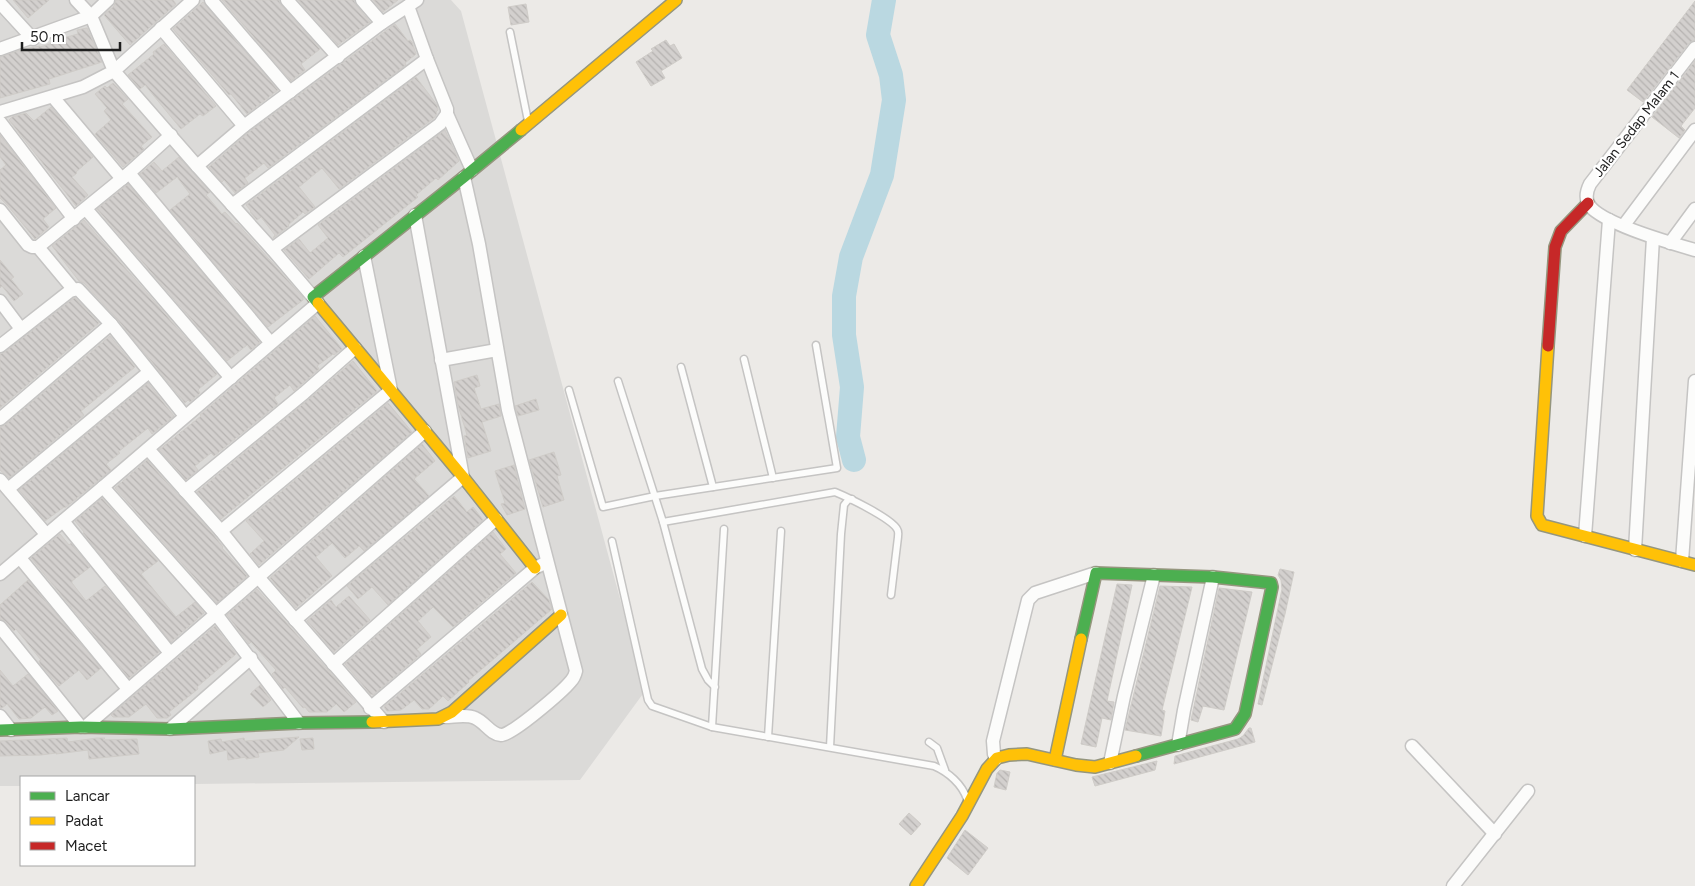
<svg xmlns="http://www.w3.org/2000/svg" width="1695" height="886" viewBox="0 0 1695 886" font-family="Figtree,sans-serif">
	<style>
		.residential { fill: #dbdad8 }
		.lines { fill: none; stroke-linecap: round; stroke-linejoin: round }
		.river { stroke: #bad8e1; stroke-width: 24 }
		.building { fill: url(#building-back-hatch); stroke: #cfccc8 }
		.lane-casing { stroke: #c5c4c3; stroke-width: 9 }
		.street-casing { stroke: #c5c4c3; stroke-width: 15 }
		.fast-casing { stroke: #95967e; stroke-width: 14 }
		.slow-casing { stroke: #95967e; stroke-width: 14 }
		.jam-casing { stroke: #95967e; stroke-width: 14 }
		.lane { stroke: #fcfcfb; stroke-width: 6 }
		.street { stroke: #fcfcfb; stroke-width: 12 }
		.fast { stroke: #4caf50; stroke-width: 11 }
		.slow { stroke: #ffc107; stroke-width: 11 }
		.jam { stroke: #c62828; stroke-width: 11 }
		.labels { text-anchor: middle; stroke-width: 4.5; stroke-linejoin: round; paint-order: stroke }
		.street-label { font-size: 14px; fill: #1e1e1e; stroke: #fff }
	</style>
	<defs>
		<pattern id="building-back-hatch" width="6" height="6" patternUnits="userSpaceOnUse" patternTransform="scale(1.25)"><rect width="6" height="6" fill="#d3d0ce"/><path d="M-1 5l2 2M0 0l6 6M5-1l2 2" fill="none" stroke="#b5b2b0"/></pattern>
	</defs>
	<rect width="100%" height="100%" fill="#eceae7"/>
	<polygon class="residential" points="0,0 451,0 461,11 645,691 580,780 194,784 194,777 21,777 21,786 0,786"/>
	<g class="lines">
		<polyline class="river" points="854,460 848,437 852,387 844,335 844,296 851,257 882,175 894,100 891,75 878,35 884,0"/>
	</g>
	<g class="building">
		<polygon points="13,0 49,0 28,18"/>
		<polygon points="116,0 173,0 176,4 130,45 104,15 114,6"/>
		<polygon points="222,0 279,0 281,5 320,49 301,64 305,70 291,81"/>
		<polygon points="298,0 354,0 356,5 370,22 338,45"/>
		<polygon points="373,0 398,0 383,12"/>
		<polygon points="1695,1 1695,40 1689,43 1643,102 1627,90"/>
		<polygon points="203,2 278,90 247,114 231,94 229,95 173,29"/>
		<polygon points="526,4 529,22 511,25 508,7"/>
		<polygon points="395,24 408,41 410,40 412,42 416,54 405,63 406,65 268,168 264,163 245,178 248,183 235,193 224,180 222,182 209,167 249,132"/>
		<polygon points="87,28 102,62 49,79 50,84 0,98 0,57 23,49 40,46 40,47 63,40 63,38 78,34 77,30"/>
		<polygon points="666,40 670,46 674,44 682,58 661,71 665,78 651,86 636,62 653,51 651,49"/>
		<polygon points="164,44 216,106 203,116 200,114 181,129 145,85 140,89 128,75 154,54 153,52"/>
		<polygon points="1695,61 1695,108 1681,126 1685,130 1679,138 1652,117"/>
		<polygon points="416,77 437,105 438,110 436,112 437,114 434,118 339,189 322,168 299,187 315,207 305,214 303,212 288,225 289,226 273,238 275,235 261,217 257,220 250,212 251,211 246,205"/>
		<polygon points="113,83 128,99 122,104 152,137 141,146 144,149 123,167 95,134 111,120 104,111 107,108 95,94 105,86 107,88"/>
		<polygon points="51,107 93,157 76,172 77,173 72,177 88,195 76,206 9,120 12,117 26,113 34,121"/>
		<polygon points="445,130 459,161 438,180 436,178 416,195 418,197 343,257 339,253 309,279 284,250 299,239 310,253 328,238 318,225"/>
		<polygon points="0,135 56,208 43,219 49,227 35,239 8,206 0,198 0,170 6,165 0,157"/>
		<polygon points="179,157 210,192 206,195 222,214 225,212 236,224 237,223 303,297 303,300 268,327 170,210 190,194 177,177 156,193 140,174 154,162 162,171"/>
		<polygon points="128,184 260,342 251,350 247,345 227,361 97,209"/>
		<polygon points="84,220 217,374 200,388 198,390 200,393 190,402 188,400 185,403 117,319 84,283 79,281 52,246"/>
		<polygon points="0,260 14,277 11,279 23,294 14,301 2,286 0,288"/>
		<polygon points="74,298 75,298 99,323 0,408 0,354 5,352"/>
		<polygon points="315,316 342,349 334,355 333,354 317,366 319,369 294,391 290,385 274,398 278,404 214,456 211,453 195,466 198,470 186,480 159,450 201,416 200,415"/>
		<polygon points="110,336 135,367 81,411 84,415 9,478 0,470 0,427 5,425"/>
		<polygon points="353,361 377,391 221,519 197,492 309,399"/>
		<polygon points="477,375 480,386 474,388 481,409 499,404 501,416 482,422 491,451 468,458 464,436 467,435 458,405 454,382"/>
		<polygon points="148,383 174,416 152,434 148,428 118,452 120,453 106,464 111,470 65,508 64,507 45,521 19,490"/>
		<polygon points="536,399 539,410 518,416 515,406"/>
		<polygon points="388,403 412,432 259,565 250,554 264,541 246,521"/>
		<polygon points="422,444 435,461 414,479 429,496 364,551 359,546 345,558 332,543 316,557 332,576 296,608 270,578"/>
		<polygon points="554,452 561,475 557,476 564,500 543,507 529,460"/>
		<polygon points="147,460 214,535 223,547 222,548 247,576 217,603 115,488"/>
		<polygon points="514,465 525,509 507,515 501,504 505,503 495,471"/>
		<polygon points="454,496 467,512 473,507 483,520 388,605 372,587 358,599 347,586"/>
		<polygon points="102,498 158,561 141,574 176,617 195,602 204,613 171,642 83,533 84,532 75,521"/>
		<polygon points="493,532 506,549 500,554 516,573 453,627 433,607 418,621 431,637 417,649 421,654 373,695 370,694 345,664"/>
		<polygon points="60,534 69,545 71,543 90,567 72,581 72,583 86,601 105,586 159,652 129,678 31,558"/>
		<polygon points="1280,569 1294,572 1285,614 1262,705 1258,704 1282,589 1281,580 1278,575"/>
		<polygon points="28,580 101,668 87,680 79,670 59,686 40,664 39,661 41,660 16,629 14,631 6,622 0,619 0,605"/>
		<polygon points="532,582 549,600 552,609 468,681 469,682 448,701 443,696 429,709 422,709 414,700 401,710 387,711 384,707"/>
		<polygon points="1117,584 1132,585 1107,701 1114,702 1111,720 1102,718 1096,747 1081,744"/>
		<polygon points="1160,586 1192,587 1162,710 1165,711 1161,736 1125,730"/>
		<polygon points="1219,588 1252,592 1224,710 1203,706 1198,722 1191,720"/>
		<polygon points="257,589 356,702 344,712 336,704 327,712 309,712 305,707 303,708 285,687 283,689 272,674 276,670 251,642 249,644 227,615"/>
		<polygon points="349,596 370,620 334,652 307,621 331,600 336,607"/>
		<polygon points="215,626 236,654 197,687 198,689 169,712 171,715 167,718 157,718 146,704 129,717 113,717 111,715"/>
		<polygon points="0,670 13,686 28,674 58,711 52,715 45,707 31,718 19,719 7,704 2,708 0,708"/>
		<polygon points="260,685 271,700 263,707 250,694"/>
		<polygon points="1249,728 1251,728 1255,742 1174,764 1175,756 1238,739 1243,736"/>
		<polygon points="299,737 284,750 258,753 259,757 246,759 246,757 228,760 227,750 210,754 208,741 221,739 222,742 244,738 245,741"/>
		<polygon points="67,738 68,742 97,738 105,738 103,740 137,739 139,754 89,759 88,750 56,754 56,753 41,755 0,756 0,741"/>
		<polygon points="313,738 314,749 302,750 300,739"/>
		<polygon points="1157,761 1155,770 1095,786 1092,777"/>
		<polygon points="1000,770 1010,772 1006,790 994,787 997,773"/>
		<polygon points="909,813 921,824 911,835 899,824"/>
		<polygon points="965,830 988,848 968,875 947,858"/>
	</g>
	<g class="lines">
		<g class="lane-casing">
			<g id="lane">
				<polyline points="510,32 528,121"/>
				<polyline points="744,359 773,478"/>
				<polyline points="681,367 713,487"/>
				<polyline points="618,381 663,522 702,669 708,680 715,687"/>
				<polyline points="569,390 603,507 655,496 837,468 816,345"/>
				<path d="M663 522 835 492C847 497 891 518 897 529 899 532 898 534 898 537L891 595"/>
				<path d="M612 541 648 700 652 706 712 727 934 766C948 772 962 784 967 799"/>
				<polyline points="712,727 724,529"/>
				<polyline points="768,737 781,531"/>
				<polyline points="929,742 937,748 945,770"/>
				<polyline points="830,747 841,534 844,505 848,500 852,499"/>
			</g>
		</g>
		<g class="street-casing">
			<g id="street">
				<polyline points="193,0 114,71 197,166 272,249 313,297"/>
				<polyline points="211,0 290,92"/>
				<polyline points="287,0 338,57"/>
				<polyline points="362,0 382,23"/>
				<polyline points="0,3 33,39"/>
				<polyline points="408,6 427,59"/>
				<polyline points="161,28 244,126"/>
				<path d="M1695 48 1590 184C1587 190 1585 196 1588 203 1596 222 1674 244 1695 250"/>
				<polyline points="0,49 91,16 108,0"/>
				<polyline points="53,97 122,179"/>
				<polyline points="0,112 83,87 114,71 91,16 76,0"/>
				<polyline points="447,114 472,170"/>
				<polyline points="0,122 74,219"/>
				<polyline points="197,166 244,126 382,23 417,0"/>
				<polyline points="129,173 270,342"/>
				<polyline points="232,205 427,59 447,109 447,114 440,124 272,249"/>
				<polyline points="86,209 231,378"/>
				<polyline points="0,210 28,245 32,247 38,247 129,173 171,135"/>
				<polyline points="1624,225 1695,130"/>
				<polyline points="1670,243 1695,209"/>
				<polyline points="38,247 73,289"/>
				<polyline points="0,301 21,329"/>
				<polyline points="0,346 70,291 78,289 111,324 185,416"/>
				<polyline points="441,360 497,350"/>
				<polyline points="0,419 111,324"/>
				<polyline points="148,449 221,531 258,577 384,722"/>
				<polyline points="0,480 46,534"/>
				<polyline points="103,487 216,614 299,723"/>
				<polyline points="8,489 149,372"/>
				<polyline points="185,491 304,393 355,348"/>
				<polyline points="63,521 170,653"/>
				<polyline points="221,531 391,390 364,256"/>
				<polyline points="1585,536 1609,220"/>
				<polyline points="1635,550 1653,238"/>
				<polyline points="20,558 128,689"/>
				<polyline points="1682,561 1695,381"/>
				<polyline points="0,574 103,487 318,303"/>
				<polyline points="295,620 463,477 415,215"/>
				<polyline points="0,627 81,727"/>
				<polyline points="333,664 496,519"/>
				<polyline points="370,708 535,568 543,564"/>
				<polyline points="0,716 11,730"/>
				<path d="M445 717C454 717 467 714 475 718 485 722 490 734 501 735 511 736 563 691 571 681 574 678 575 675 576 671L508 410 479 244 464 177"/>
				<polyline points="85,727 216,614 425,431"/>
				<polyline points="170,729 251,658"/>
				<polyline points="1178,745 1184,710 1213,577"/>
				<polyline points="1412,746 1495,834"/>
				<polyline points="996,759 994,754 993,741 1028,600 1035,593 1096,573"/>
				<polyline points="1110,763 1124,696 1154,575"/>
				<polyline points="1453,886 1528,791"/>
			</g>
		</g>
		<g class="fast-casing">
			<g id="fast">
				<polyline points="318,303 313,297 464,177 521,130"/>
				<polyline points="1081,639 1096,573 1213,577 1271,583 1272,587 1245,714 1235,729 1136,756"/>
				<polyline points="0,730 81,727 170,729 299,723 372,722"/>
			</g>
		</g>
		<g class="slow-casing">
			<g id="slow">
				<polyline points="521,130 676,0"/>
				<polyline points="318,303 463,477 535,568"/>
				<polyline points="1548,346 1537,516 1542,525 1695,565"/>
				<polyline points="372,722 438,719 452,712 561,615"/>
				<polyline points="1055,760 1081,639"/>
				<polyline points="916,886 962,816 987,769 997,758 1009,755 1027,754 1076,765 1095,767 1136,756"/>
			</g>
		</g>
		<g class="jam-casing">
			<polyline id="jam" points="1548,346 1555,247 1561,231 1588,203"/>
		</g>
		<use href="#lane" class="lane"/>
		<use href="#street" class="street"/>
		<use href="#fast" class="fast"/>
		<use href="#slow" class="slow"/>
		<use href="#jam" class="jam"/>
	</g>
	<g class="labels">
		<g class="street-label">
			<text transform="translate(1636 124) rotate(-52)" y="5">Jalan Sedap Malam 1</text>
		</g>
	</g>
	<rect x="20" y="776" width="175" height="90" fill="#ffffff" stroke="#a5a5a5"/>
	<rect x="30" y="792" width="25" height="8" fill="#4caf50" stroke="#a5a5a5"/>
	<text x="65" y="801" font-size="15" fill="#1e1e1e">Lancar</text>
	<rect x="30" y="817" width="25" height="8" fill="#ffc107" stroke="#a5a5a5"/>
	<text x="65" y="826" font-size="15" fill="#1e1e1e">Padat</text>
	<rect x="30" y="842" width="25" height="8" fill="#c62828" stroke="#a5a5a5"/>
	<text x="65" y="851" font-size="15" fill="#1e1e1e">Macet</text>
	<path d="M22 42v8h98v-8" fill="none" stroke="#1e1e1e" stroke-width="2.5"/>
	<text x="30" y="42" font-size="15" fill="#1e1e1e" stroke="#ffffff" stroke-width="4" paint-order="stroke">50 m</text>
</svg>
